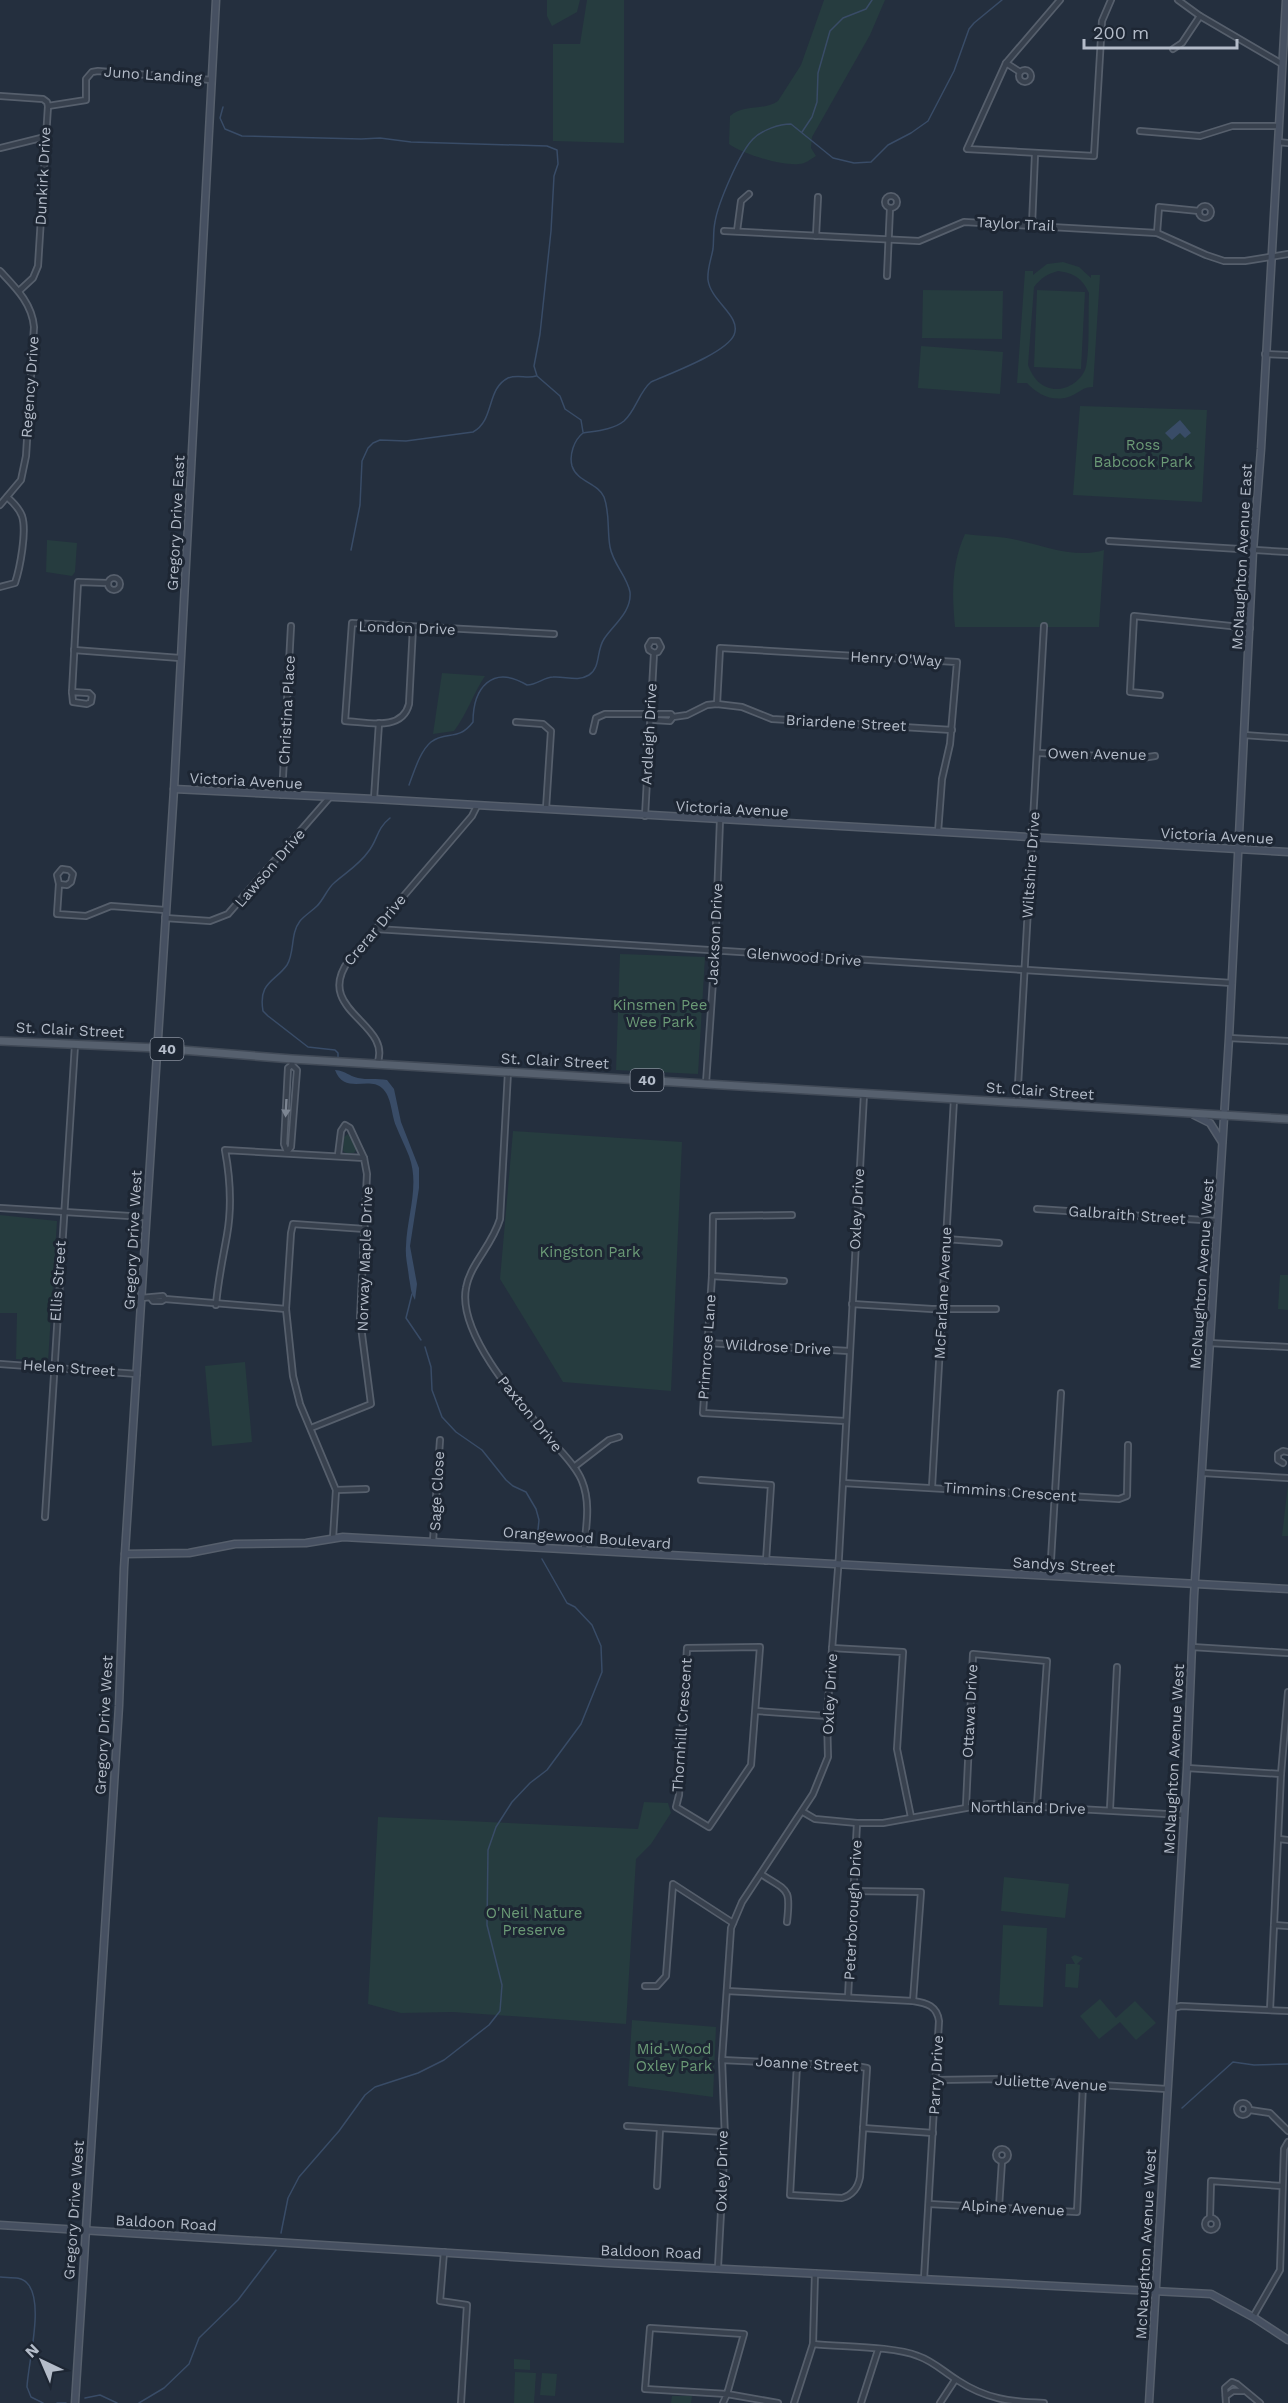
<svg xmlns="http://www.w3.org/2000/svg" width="1288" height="2403" viewBox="0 0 1288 2403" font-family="'Work Sans',sans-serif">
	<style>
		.green { fill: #263c3f; fill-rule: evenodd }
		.water { fill: #394c67 }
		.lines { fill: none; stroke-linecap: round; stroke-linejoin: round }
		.stream { stroke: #394c67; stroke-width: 1.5 }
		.street-casing { stroke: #565f6c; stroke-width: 8 }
		.secondary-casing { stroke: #565f6c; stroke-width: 9 }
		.primary-casing { stroke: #414a57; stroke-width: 10 }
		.street { stroke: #38414e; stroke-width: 4.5 }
		.secondary { stroke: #465061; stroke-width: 6 }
		.primary { stroke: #56606e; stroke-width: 7 }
		.oneway { fill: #7c8592 }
		.labels { text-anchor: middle; stroke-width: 6; stroke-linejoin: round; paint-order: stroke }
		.shield { fill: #1d2633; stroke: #878f9c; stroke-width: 1.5 }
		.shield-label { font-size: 14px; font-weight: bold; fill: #b4bcc9 }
		.street-label { font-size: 15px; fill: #b4bcc9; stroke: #1d2633 }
		.park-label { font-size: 15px; fill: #6b9a76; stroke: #1d2633 }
	</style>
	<rect width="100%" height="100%" fill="#242f3e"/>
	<g class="green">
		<polygon points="547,0 580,0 577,12 552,26 547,16"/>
		<polygon points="587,0 624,0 624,143 553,141 553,44 580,44"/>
		<path d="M824 0H885L870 35 812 137 811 148 816 156C811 159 805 164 799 164 781 166 743 154 729 144L730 116C743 104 764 111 778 101L801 65Z"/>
		<path d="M1063 262 1079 267 1091 278V275H1100L1093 387C1083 387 1080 392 1071 396 1054 403 1038 395 1027 383H1017L1025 271H1033V275L1047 264ZM1058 271C1074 273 1082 278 1089 293 1088 313 1090 349 1086 367 1082 381 1067 390 1054 389 1040 387 1033 378 1028 365L1034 287C1041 278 1047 274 1058 271Z"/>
		<polygon points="923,290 1003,291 1002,339 922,338"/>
		<polygon points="1037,290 1085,292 1081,369 1034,367"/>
		<polygon points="921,346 1003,352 1000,394 918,388"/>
		<polygon points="1080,406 1207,410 1202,502 1073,495"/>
		<path d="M965 534C979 536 993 536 1007 538 1038 543 1073 560 1104 550L1099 627H955C952 595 951 565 965 534Z"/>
		<polygon points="47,540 77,543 75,572 72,576 46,572"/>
		<path d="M442 673 485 676C473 694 467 714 454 731L433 734Z"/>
		<polygon points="620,954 705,957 698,1074 616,1070"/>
		<polygon points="513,1131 682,1142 671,1391 563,1382 500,1279"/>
		<polygon points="348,1134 357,1149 354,1153 346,1153 343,1151 344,1137"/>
		<polygon points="0,1215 57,1221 48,1362 16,1359 17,1313 0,1313"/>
		<polygon points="1280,1275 1288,1275 1288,1310 1278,1309"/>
		<polygon points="245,1362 252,1442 212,1446 205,1366"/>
		<polygon points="1288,1484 1288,1536 1282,1536"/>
		<polygon points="644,1802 668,1803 671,1813 651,1844 636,1859 626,2024 453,2012 401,2013 368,2004 378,1817 638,1829"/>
		<polygon points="1004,1877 1069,1884 1065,1918 1001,1911"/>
		<polygon points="1003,1925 1047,1928 1043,2007 999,2005"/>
		<polygon points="1075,1955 1083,1958 1077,1964 1080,1965 1078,1988 1065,1987 1066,1964 1075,1964 1071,1957"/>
		<polygon points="1100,1999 1116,2018 1135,2001 1156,2023 1136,2040 1120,2022 1099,2039 1080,2016"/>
		<polygon points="632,2020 716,2027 713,2097 628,2086"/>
		<polygon points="514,2359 530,2360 530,2370 514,2369"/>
		<polygon points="515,2372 536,2373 534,2403 514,2403"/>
		<polygon points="542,2373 557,2374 555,2396 540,2395"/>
		<polygon points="672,2396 692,2396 691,2403 671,2403"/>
	</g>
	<g class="water">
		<polygon points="1180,420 1191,433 1185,438 1180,433 1172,440 1165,433"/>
		<path d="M335 1070C347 1071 348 1076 358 1078 367 1080 377 1078 387 1080L394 1089 401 1122 419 1168V1188L410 1246 417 1284 415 1300C410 1291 411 1287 409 1278 408 1267 405 1257 406 1246 407 1216 420 1185 409 1156 405 1146 400 1136 396 1126 391 1114 392 1097 382 1088 369 1076 344 1095 335 1070Z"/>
	</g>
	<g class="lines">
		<g class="stream">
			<polyline points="223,107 220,118 225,129 242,136 361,139 380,138 411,142 547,146 557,150 558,164 554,176 551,231 540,334 534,366 537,376 560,396 565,409 581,420 583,432"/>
			<polyline points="802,132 812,117 817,102 818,73 830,31 843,18 866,9 872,0"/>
			<path d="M351 550 360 505 362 461 368 448 373 443 380 440 406 441 473 432C495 420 486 389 508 378 518 374 527 379 536 376"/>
			<path d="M409 785C414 772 420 751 431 742 446 730 458 742 473 722 473 688 492 664 527 685 537 685 544 677 553 677 565 676 578 682 589 675 601 667 596 651 604 639 613 625 632 612 630 592 627 576 613 564 610 547 607 530 610 513 604 497 598 483 577 482 572 466 569 455 574 440 583 433 595 431 613 430 624 421 636 410 639 392 651 382 671 373 726 353 734 335 742 316 711 302 708 280 707 269 711 260 713 249 714 240 713 231 715 222 718 203 740 152 753 139 762 130 779 124 791 124L833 158 854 163 871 162 888 145 911 133 928 121 954 71 969 29 974 23 1002 0"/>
			<path d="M338 1060V1053L335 1050 308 1047 268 1016 263 1011C258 982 275 982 287 965 295 952 290 934 300 921 305 915 312 911 317 906 324 899 327 889 334 883 345 873 359 865 368 852 378 840 376 829 390 818"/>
			<polyline points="412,1294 406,1318 421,1340"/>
			<polyline points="425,1347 431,1367 432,1390 442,1417 456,1432 482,1450 506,1480 513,1486 526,1492 536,1509 539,1520 537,1540"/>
			<polyline points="1182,2108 1233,2062 1254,2065 1288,2064"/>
			<polyline points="281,2233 288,2198 299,2177 339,2131 365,2095 375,2087 418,2073 444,2060 489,2025 500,2011 502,1985 487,1925 488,1850 496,1827 512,1802 530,1783 547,1770 581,1724 602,1672 601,1646 592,1625 575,1607 567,1603 542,1559"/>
			<path d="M0 2277C9 2278 21 2276 27 2283 45 2301 28 2363 27 2387L31 2397 43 2403"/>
			<polyline points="85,2398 100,2395 117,2403"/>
			<polyline points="57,2403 66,2403"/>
			<polyline points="139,2403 164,2388 189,2364 199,2338 238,2300 276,2250"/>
		</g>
		<g class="street-casing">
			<g id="street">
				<polyline points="1060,0 1006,63 967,149 1094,156 1102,21 1111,0"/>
				<polyline points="1178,0 1200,16 1282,64"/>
				<polyline points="1173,49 1182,43 1200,16"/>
				<polyline points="1006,63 1020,72"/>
				<circle cx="1025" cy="76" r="6"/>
				<polyline points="0,96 43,99 47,102 48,106 38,266 33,278 19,291"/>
				<polyline points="48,106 86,100 86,79 92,72 98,71 212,80"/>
				<polyline points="1140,131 1200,136 1232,126 1278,126"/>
				<polyline points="1278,142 1288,143"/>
				<polyline points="0,148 45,137"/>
				<circle cx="891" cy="202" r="6"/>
				<circle cx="1205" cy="212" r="6"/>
				<polyline points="1032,225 1035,154"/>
				<polyline points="724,231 919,241 964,222 1157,233 1206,255 1224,261 1245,261 1288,254"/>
				<polyline points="737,231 741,201 749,194"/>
				<polyline points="1157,233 1159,207 1199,211"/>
				<polyline points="816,236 818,197"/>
				<path d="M0 271C15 287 32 303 34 327L26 456 21 480 0 505"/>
				<polyline points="887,276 890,208"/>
				<polyline points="1265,354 1288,355"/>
				<polyline points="1109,541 1288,552"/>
				<circle cx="114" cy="584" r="6"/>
				<path d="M0 587 15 583C20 568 27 531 22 516 19 508 14 503 7 497"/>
				<path d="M413 627 409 704C402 732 367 722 345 721L352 623 554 634"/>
				<polyline points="74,650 180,658"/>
				<polyline points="72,692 78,582 108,583"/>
				<polygon points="72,692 89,693 92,696 91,702 87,704 73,702"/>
				<polyline points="1160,695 1130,692 1134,616 1250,628"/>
				<polyline points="717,704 720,648 957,662 950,744 942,779 938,832"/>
				<polyline points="650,715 654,720 670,721 673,717 687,715 707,705 717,704 742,707 772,719 952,730"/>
				<polyline points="516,722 543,724 551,731 546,809"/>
				<polyline points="593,731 596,718 605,714 671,714 673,717"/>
				<polyline points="1244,735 1288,738"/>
				<polyline points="1039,753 1142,758 1155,756"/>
				<polyline points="282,795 291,626"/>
				<polyline points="374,799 379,723"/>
				<polyline points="645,816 654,653 649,650 648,646 651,641 658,641 661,647 658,652 654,653"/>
				<polyline points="59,884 67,885 71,882 73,874 69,870 62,869 57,875 59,884 57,914 86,916 111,906 165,910"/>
				<polyline points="165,918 210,921 228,914 329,798"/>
				<polyline points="376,929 1232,983"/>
				<polyline points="1229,1038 1288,1041"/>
				<path d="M377 1064C394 1023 312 1011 349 960L472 816 477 806"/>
				<path d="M508 1072 500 1219C492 1246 470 1264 466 1288 457 1335 523 1407 552 1441 562 1453 576 1466 582 1481 591 1503 586 1527 584 1549"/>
				<polyline points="706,1083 715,951 720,820"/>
				<polyline points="1017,1103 1044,626"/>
				<polyline points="287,1152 284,1144 288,1068 292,1065 292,1059"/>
				<polyline points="287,1152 291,1147 297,1070 292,1065"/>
				<polyline points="338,1155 341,1131 345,1125 350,1128 364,1158"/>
				<polyline points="0,1208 146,1217"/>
				<polyline points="1037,1209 1217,1221"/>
				<polyline points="792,1215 713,1216 712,1276 703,1413 845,1421"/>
				<polyline points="946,1239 999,1243"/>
				<polyline points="712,1276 784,1281"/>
				<polyline points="141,1298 163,1296 165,1299 286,1309"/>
				<polyline points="151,1298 153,1301 162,1301 165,1299"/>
				<polyline points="852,1304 932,1309 996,1309"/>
				<path d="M216 1305C218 1280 223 1258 227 1235 232 1207 230 1177 225 1150L364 1158 367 1174 360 1319 371 1404 311 1428"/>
				<polyline points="708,1343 849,1351"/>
				<polyline points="1209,1343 1288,1347"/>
				<polyline points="0,1364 137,1374"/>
				<polyline points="1283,1463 1278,1460 1278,1454 1283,1451 1288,1452"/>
				<polyline points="574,1467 609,1440 619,1437"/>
				<polyline points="1203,1473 1288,1478"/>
				<polyline points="701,1480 771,1485 766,1561"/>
				<polyline points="843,1483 1119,1499 1127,1496 1128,1445"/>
				<polyline points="932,1487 954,1099"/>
				<polyline points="336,1490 366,1489"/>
				<polyline points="45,1517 75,1045"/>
				<polyline points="333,1538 336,1490 300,1404 293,1376 286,1309 291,1233 293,1224 365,1229"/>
				<polyline points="433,1541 440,1440"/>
				<polyline points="1050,1576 1061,1393"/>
				<polygon points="760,1647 751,1765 709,1827 676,1807 679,1795 687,1648"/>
				<polyline points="1192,1647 1288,1653"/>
				<polyline points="832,1648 903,1652 897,1749 911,1817"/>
				<polyline points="756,1711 827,1716"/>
				<polyline points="1187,1768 1281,1774"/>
				<polyline points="966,1806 973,1654 1047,1661 1037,1805"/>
				<polyline points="1110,1809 1117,1667"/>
				<polyline points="803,1812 815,1819 857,1823 883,1823 988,1804 1184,1815"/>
				<polyline points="1279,1839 1288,1840"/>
				<path d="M761 1874C788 1892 791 1887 787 1922"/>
				<polyline points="854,1891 921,1892 913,2001"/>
				<polyline points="1274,1925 1288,1926"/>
				<polyline points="645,1986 657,1986 666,1976 673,1884 733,1923"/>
				<path d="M727 1991 913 2001C927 2003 937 2006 939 2021L924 2279"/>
				<polyline points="848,1997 857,1823"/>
				<polyline points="1173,2008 1181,2006 1288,2011"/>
				<polyline points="1270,2010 1281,1774 1288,1692"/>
				<path d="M722 2060 856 2066 867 2068 860 2177C858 2188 853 2195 842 2198L790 2195 797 2064"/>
				<polyline points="936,2080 1001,2079 1167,2089"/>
				<circle cx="1243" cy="2109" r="6"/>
				<polyline points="1250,2110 1270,2113 1288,2131"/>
				<polyline points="627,2126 724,2132"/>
				<polyline points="863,2128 933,2133"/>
				<circle cx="1002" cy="2155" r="6"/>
				<polyline points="657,2186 660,2129"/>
				<polyline points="929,2204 1077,2212 1083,2084"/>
				<polyline points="999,2207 1002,2161"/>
				<polyline points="1210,2217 1211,2181 1282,2186"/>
				<circle cx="1211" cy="2224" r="6"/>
				<polyline points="444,2252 440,2301 467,2305 461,2403"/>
				<polyline points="718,2267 725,2138 722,2060 731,1928 742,1902 813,1794 828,1757 827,1716 839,1556 864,1094"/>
				<polyline points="1253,2317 1280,2270 1284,2149 1288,2142"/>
				<path d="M813 2344C842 2347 893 2346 918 2356 933 2361 944 2372 957 2380 986 2399 1010 2402 1044 2403"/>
				<polyline points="1226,2396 1233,2391 1244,2391"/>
				<polyline points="723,2403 727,2394 744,2334 650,2328 645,2389 727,2394 778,2403"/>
				<polyline points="794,2403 813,2344 815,2273"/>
				<polyline points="861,2403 878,2350"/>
				<polyline points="940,2403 955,2380"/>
				<polyline points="1226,2403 1225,2388 1232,2382 1237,2384 1260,2403"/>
			</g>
		</g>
		<g class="secondary-casing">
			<g id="secondary">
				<polyline points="174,789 374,799 1288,852"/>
				<polyline points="1194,1115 1210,1123 1222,1142"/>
				<polyline points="125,1554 189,1553 235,1544 306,1543 343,1537 1288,1589"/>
				<polyline points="0,2225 609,2263 1211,2294 1253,2317 1288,2340"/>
				<polyline points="75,2403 119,1706 124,1568 174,789 216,0"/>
				<polyline points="1149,2403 1187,1768 1194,1596 1229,1038 1253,551 1261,449 1286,0"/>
			</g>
		</g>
		<g class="primary-casing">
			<polyline id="primary" points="0,1041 157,1048 292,1059 1288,1119"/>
		</g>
		<use href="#street" class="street"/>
		<use href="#secondary" class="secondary"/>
		<use href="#primary" class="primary"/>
	</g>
	<defs><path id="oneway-solid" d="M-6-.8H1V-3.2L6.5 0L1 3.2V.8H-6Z" transform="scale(1.5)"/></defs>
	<use class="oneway" href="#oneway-solid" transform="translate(286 1108) rotate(93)"/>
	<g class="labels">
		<g class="shield">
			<rect x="150.5" y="1038" width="33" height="22" rx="4.5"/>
			<rect x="630.5" y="1069" width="33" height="22" rx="4.5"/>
		</g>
		<g class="shield-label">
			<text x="167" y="1054">40</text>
			<text x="647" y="1085">40</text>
		</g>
		<g class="street-label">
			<text transform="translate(153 75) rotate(4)" y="5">Juno Landing</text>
			<text transform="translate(43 176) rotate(-87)" y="5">Dunkirk Drive</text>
			<text transform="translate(1016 224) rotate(3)" y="5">Taylor Trail</text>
			<text transform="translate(30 387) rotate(-86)" y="5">Regency Drive</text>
			<text transform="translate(176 523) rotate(-87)" y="5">Gregory Drive East</text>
			<text transform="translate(1242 557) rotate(-87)" y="5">McNaughton Avenue East</text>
			<text transform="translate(407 628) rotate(2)" y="5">London Drive</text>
			<text transform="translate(896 659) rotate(3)" y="5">Henry O'Way</text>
			<text transform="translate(287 710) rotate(-87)" y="5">Christina Place</text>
			<text transform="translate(846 723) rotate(3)" y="5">Briardene Street</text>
			<text transform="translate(649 734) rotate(-87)" y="5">Ardleigh Drive</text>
			<text transform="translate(1097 754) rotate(1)" y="5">Owen Avenue</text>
			<text transform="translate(246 781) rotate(3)" y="5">Victoria Avenue</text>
			<text transform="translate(732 809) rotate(3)" y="5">Victoria Avenue</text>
			<text transform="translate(1217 836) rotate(3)" y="5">Victoria Avenue</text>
			<text transform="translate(1031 865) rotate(-86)" y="5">Wiltshire Drive</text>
			<text transform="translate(270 868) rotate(-49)" y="5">Lawson Drive</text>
			<text transform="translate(375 930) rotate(-50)" y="5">Crerar Drive</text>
			<text transform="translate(715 934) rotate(-87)" y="5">Jackson Drive</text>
			<text transform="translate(804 957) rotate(4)" y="5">Glenwood Drive</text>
			<text transform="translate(70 1030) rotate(3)" y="5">St. Clair Street</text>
			<text transform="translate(555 1061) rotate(3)" y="5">St. Clair Street</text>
			<text transform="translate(1040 1091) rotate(4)" y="5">St. Clair Street</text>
			<text transform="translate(857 1209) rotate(-87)" y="5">Oxley Drive</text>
			<text transform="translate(1127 1215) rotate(4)" y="5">Galbraith Street</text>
			<text transform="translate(133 1240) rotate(-87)" y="5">Gregory Drive West</text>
			<text transform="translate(365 1259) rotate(-88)" y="5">Norway Maple Drive</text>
			<text transform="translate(1202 1274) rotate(-86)" y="5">McNaughton Avenue West</text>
			<text transform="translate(58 1281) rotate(-86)" y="5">Ellis Street</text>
			<text transform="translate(943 1293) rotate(-87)" y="5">McFarlane Avenue</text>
			<text transform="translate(707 1347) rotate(-86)" y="5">Primrose Lane</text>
			<text transform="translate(778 1347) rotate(3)" y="5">Wildrose Drive</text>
			<text transform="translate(69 1368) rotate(4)" y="5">Helen Street</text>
			<text transform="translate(530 1414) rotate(51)" y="5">Paxton Drive</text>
			<text transform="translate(437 1491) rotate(-87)" y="5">Sage Close</text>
			<text transform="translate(1010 1492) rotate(4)" y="5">Timmins Crescent</text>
			<text transform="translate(587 1538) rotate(4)" y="5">Orangewood Boulevard</text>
			<text transform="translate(1064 1565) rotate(3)" y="5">Sandys Street</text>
			<text transform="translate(830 1694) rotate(-87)" y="5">Oxley Drive</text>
			<text transform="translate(970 1711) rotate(-87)" y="5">Ottawa Drive</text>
			<text transform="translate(104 1725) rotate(-87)" y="5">Gregory Drive West</text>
			<text transform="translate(682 1725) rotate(-86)" y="5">Thornhill Crescent</text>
			<text transform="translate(1174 1759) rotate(-87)" y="5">McNaughton Avenue West</text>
			<text transform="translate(1028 1808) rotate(1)" y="5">Northland Drive</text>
			<text transform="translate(853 1910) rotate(-87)" y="5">Peterborough Drive</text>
			<text transform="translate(807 2064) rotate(3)" y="5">Joanne Street</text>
			<text transform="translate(936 2075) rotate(-87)" y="5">Parry Drive</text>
			<text transform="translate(1051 2083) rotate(3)" y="5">Juliette Avenue</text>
			<text transform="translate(722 2171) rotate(-89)" y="5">Oxley Drive</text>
			<text transform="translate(1013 2208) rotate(3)" y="5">Alpine Avenue</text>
			<text transform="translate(74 2210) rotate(-86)" y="5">Gregory Drive West</text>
			<text transform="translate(166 2223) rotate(3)" y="5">Baldoon Road</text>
			<text transform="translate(1146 2244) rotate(-87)" y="5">McNaughton Avenue West</text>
			<text transform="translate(651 2252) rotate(2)" y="5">Baldoon Road</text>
		</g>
		<g class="park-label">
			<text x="1143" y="450">Ross<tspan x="1143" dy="17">Babcock Park</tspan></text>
			<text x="660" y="1010">Kinsmen Pee<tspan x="660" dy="17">Wee Park</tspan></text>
			<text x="590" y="1257">Kingston Park</text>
			<text x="534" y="1918">O'Neil Nature<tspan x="534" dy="17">Preserve</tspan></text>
			<text x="674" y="2054">Mid-Wood<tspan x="674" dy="17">Oxley Park</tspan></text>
		</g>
	</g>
	<g transform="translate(42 2361) rotate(316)" stroke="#1d2633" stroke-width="4.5" paint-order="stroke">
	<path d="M0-4.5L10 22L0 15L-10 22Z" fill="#b4bcc9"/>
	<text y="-9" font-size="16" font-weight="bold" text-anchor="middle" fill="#b4bcc9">N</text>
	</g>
	<path d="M1084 39v9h153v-9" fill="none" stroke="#b4bcc9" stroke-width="3"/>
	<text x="1093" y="39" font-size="18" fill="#b4bcc9" stroke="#1d2633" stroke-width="4.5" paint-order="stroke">200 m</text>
</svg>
